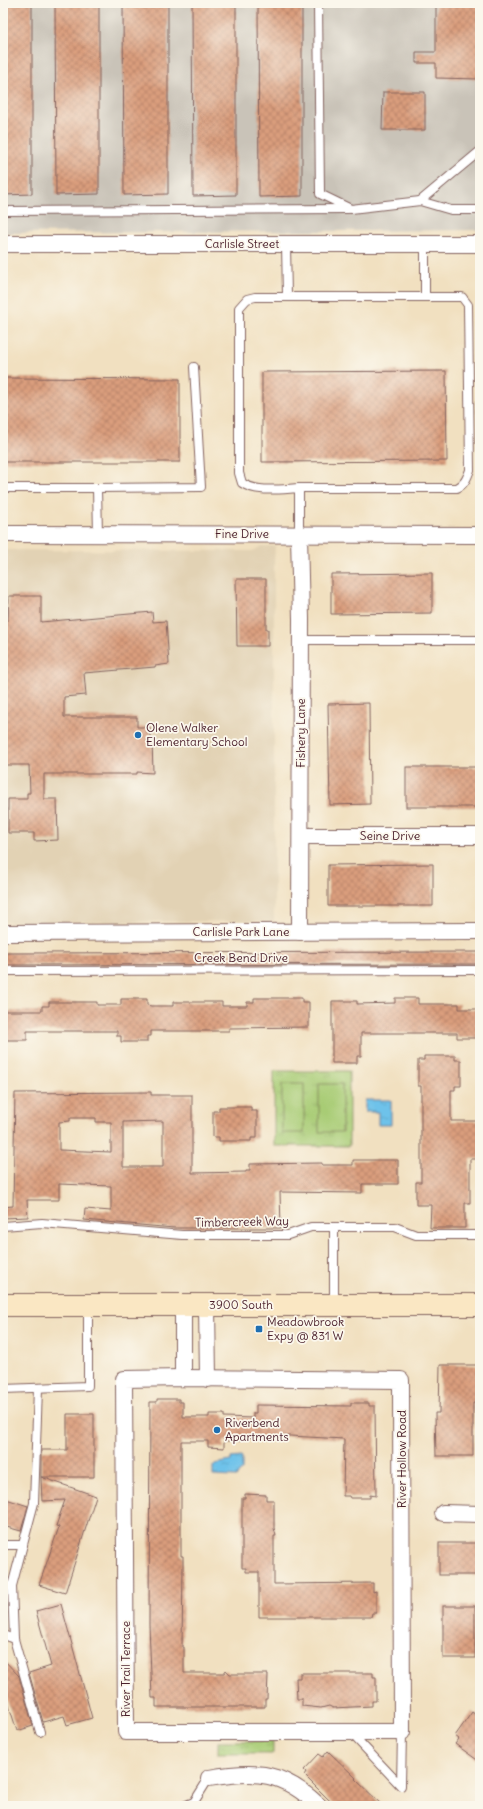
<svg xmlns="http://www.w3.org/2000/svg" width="483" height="1809" viewBox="0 0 483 1809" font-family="Delius,sans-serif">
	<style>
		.built { fill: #e2d2b4 }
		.industrial { fill: #c9c3b8 }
		.grass { fill: url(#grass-tufts); stroke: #797650 }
		.pitch { fill: #a8cc75; stroke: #797650 }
		.water { fill: url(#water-ripples); stroke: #5c708a }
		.building { fill: url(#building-cross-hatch); fill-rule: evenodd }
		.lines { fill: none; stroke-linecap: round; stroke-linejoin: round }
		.service-casing { stroke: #84635f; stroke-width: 10 }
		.minor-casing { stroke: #84635f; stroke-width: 18 }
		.secondary-casing { stroke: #84635f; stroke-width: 24 }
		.service { stroke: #fff; stroke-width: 8 }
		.minor { stroke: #fff; stroke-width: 16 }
		.secondary { stroke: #fae7c3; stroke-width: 22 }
		.poi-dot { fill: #1f6fb2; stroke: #fbf7ec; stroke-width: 1.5 }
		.labels { text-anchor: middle; stroke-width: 3.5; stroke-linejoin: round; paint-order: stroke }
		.street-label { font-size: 12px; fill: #4a1f2b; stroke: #fbf7ec }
		.poi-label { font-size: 12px; fill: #4a1f2b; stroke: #fbf7ec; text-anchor: start }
	</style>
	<defs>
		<pattern id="grass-tufts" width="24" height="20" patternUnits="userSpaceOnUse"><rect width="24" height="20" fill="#a8cc75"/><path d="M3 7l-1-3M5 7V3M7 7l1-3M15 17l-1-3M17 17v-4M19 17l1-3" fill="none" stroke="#92af65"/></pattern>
		<pattern id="water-ripples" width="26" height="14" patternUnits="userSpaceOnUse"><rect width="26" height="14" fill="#6ec2ea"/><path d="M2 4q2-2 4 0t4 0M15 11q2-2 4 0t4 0" fill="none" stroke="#61a6c9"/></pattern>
		<pattern id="building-cross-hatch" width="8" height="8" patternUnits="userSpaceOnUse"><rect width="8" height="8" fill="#da9e7d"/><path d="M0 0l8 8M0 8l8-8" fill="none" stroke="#b38067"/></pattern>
	</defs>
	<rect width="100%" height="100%" fill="#fbf7ec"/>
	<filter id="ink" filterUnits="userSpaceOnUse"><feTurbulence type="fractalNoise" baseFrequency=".025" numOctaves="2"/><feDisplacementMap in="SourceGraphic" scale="8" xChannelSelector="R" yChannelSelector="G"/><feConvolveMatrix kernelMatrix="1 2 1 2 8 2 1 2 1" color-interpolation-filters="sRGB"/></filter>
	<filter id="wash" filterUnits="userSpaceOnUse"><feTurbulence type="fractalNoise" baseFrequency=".012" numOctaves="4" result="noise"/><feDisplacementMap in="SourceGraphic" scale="16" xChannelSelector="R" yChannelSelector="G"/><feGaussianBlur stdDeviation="0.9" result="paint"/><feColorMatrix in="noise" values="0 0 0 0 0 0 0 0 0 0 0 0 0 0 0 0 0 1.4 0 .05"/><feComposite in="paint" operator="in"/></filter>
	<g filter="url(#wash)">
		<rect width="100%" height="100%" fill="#f1e0c0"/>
		<polygon class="built" points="262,546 275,546 274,562 274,921 3,922 3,550 254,551"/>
		<polygon class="industrial" points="3,3 480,3 480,230 3,233"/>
		<g class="grass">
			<rect x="274" y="1071" width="75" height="75"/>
			<rect x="218" y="1741" width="55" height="13"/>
		</g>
		<g class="pitch">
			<rect x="282" y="1084" width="22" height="49"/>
			<rect x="319" y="1084" width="23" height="48"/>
		</g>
		<g class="water">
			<polygon points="365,1100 391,1100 391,1125 378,1125 378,1112 365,1112"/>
			<polygon points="242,1457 242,1470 236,1477 213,1476 213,1466 215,1464 231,1461 231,1458"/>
		</g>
		<g id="blocks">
			<g class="building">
				<polygon points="3,3 32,3 32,194 3,195"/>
				<polygon points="55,3 99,3 99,194 56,195"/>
				<polygon points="123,3 168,3 168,194 124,195"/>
				<polygon points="192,3 236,3 236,195 193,196"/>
				<polygon points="258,3 302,3 302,196 259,197"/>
				<polygon points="436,3 480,3 480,79 436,78 436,63 416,63 416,52 436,52"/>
				<polygon points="383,92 425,92 425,130 382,130"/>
				<polygon points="446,371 447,461 262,462 262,372"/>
				<polygon points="3,378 180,379 180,462 3,462"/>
				<polygon points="432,573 432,613 331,614 331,574"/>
				<polygon points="236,579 266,579 266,629 268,629 268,646 237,646"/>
				<polygon points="9,596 41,596 41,622 152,612 153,622 166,621 169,664 155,666 155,667 84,673 86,695 64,697 64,717 137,717 137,727 150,727 150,739 152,739 153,773 137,772 137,774 44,774 44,799 57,799 58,840 34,841 34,833 8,833 8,799 27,799 27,793 30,793 29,765 3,765 3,620 8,620"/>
				<polygon points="369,703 370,804 330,805 328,704"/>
				<rect x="406" y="767" width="74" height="40"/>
				<polygon points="433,864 433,906 328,906 328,865"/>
				<polygon points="480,952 480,964 3,965 3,953"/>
				<polygon points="254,998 302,998 302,1002 309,1002 309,1027 229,1028 229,1031 151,1031 151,1036 147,1036 147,1042 121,1042 121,1036 117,1036 117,1031 27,1031 27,1040 4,1040 3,1035 3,1011 42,1011 42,1006 49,1006 49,1002 97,1002 97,1005 121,1005 121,999 147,999 147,1005 151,1006 173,1006 173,1002 222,1002 222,1006 247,1006 247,1002 254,1002"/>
				<polygon points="395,998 418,998 418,1004 459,1004 459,1009 479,1009 479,1038 457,1038 457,1033 361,1033 361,1056 357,1056 357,1063 332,1063 332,1001 357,1001 357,1004 395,1003"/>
				<polygon points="424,1056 455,1056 455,1060 461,1060 461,1086 455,1086 455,1090 451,1090 451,1121 480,1121 480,1159 470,1159 470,1203 465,1203 465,1228 430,1228 431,1205 416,1205 416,1182 421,1182 421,1086 418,1086 418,1060 424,1060"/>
				<path d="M151 1092V1095H192V1173L246 1172V1170H250V1164L322 1163V1165H353V1160H398V1184H362V1193L280 1192 281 1228H174L84 1220 85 1209 111 1211V1186L59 1184V1200H27L28 1217 3 1218V1207L13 1206 15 1093ZM70 1118H96V1122H111V1152L59 1150V1122L70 1121ZM163 1121V1167H123V1122Z"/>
				<polygon points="219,1107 251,1107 251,1111 257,1111 257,1138 251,1138 251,1141 219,1141 219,1137 213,1137 213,1111 219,1111"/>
				<polygon points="440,1365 480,1365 480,1403 473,1403 473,1456 436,1456 435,1413 439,1413"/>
				<polygon points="157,1399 179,1399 179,1402 183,1402 183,1417 209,1417 209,1414 224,1414 224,1417 253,1418 253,1413 256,1413 256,1405 351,1406 351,1403 369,1403 369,1406 375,1406 376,1496 370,1495 370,1498 350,1498 349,1496 343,1496 344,1439 290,1436 241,1438 241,1441 224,1441 224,1448 208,1447 208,1441 181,1441 181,1556 183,1556 183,1566 182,1647 184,1647 184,1673 224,1673 226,1670 230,1674 268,1674 267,1699 265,1699 265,1707 156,1707 156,1698 152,1698 149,1625 150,1402 157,1402"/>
				<polygon points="67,1414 94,1414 94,1477 41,1477 41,1450 67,1450"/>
				<polygon points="41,1477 96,1496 65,1593 39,1585 59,1527 56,1526 65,1500 42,1501"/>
				<polygon points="245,1494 266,1495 266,1500 274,1500 274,1528 276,1536 274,1536 274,1584 373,1583 373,1592 376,1591 376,1613 372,1613 371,1617 259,1617 259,1572 246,1572 246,1568 242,1568 242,1498 245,1498"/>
				<polygon points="3,1498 28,1506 21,1531 3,1526"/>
				<rect x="439" y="1543" width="41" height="32"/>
				<polygon points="61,1604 92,1718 67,1725 64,1716 43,1722 29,1673 51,1666 36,1611"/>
				<rect x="443" y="1606" width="32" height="52"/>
				<polygon points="3,1659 19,1676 33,1726 17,1731 3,1687"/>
				<polygon points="300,1673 373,1673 373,1677 376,1677 376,1701 372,1701 372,1706 333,1708 329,1706 321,1708 302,1706 302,1699 297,1699 296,1678 300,1678"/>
				<polygon points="472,1712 480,1718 480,1762 455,1744 459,1739 455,1736"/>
				<polygon points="328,1751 356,1778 355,1779 383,1806 336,1806 327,1798 304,1775 306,1772 304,1770 319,1754 323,1757"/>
			</g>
		</g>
	</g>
	<g filter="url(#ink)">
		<use href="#blocks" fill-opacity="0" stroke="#84635f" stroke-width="1"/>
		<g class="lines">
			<g class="service-casing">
				<g id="service">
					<polyline points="318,3 320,194 351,209 420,201 451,210 480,210"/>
					<polyline points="420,201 480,151"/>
					<polyline points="3,211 348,209"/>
					<polyline points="286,244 287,296"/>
					<polyline points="425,244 425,297"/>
					<polyline points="3,488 97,488 98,534"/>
					<polyline points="97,488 201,487 194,367"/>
					<path d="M299 488C281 489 257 493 242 483L239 473V308L247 299 255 297H462L468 305 470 470C467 478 465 484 457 488H299V535"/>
					<polyline points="301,640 480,640"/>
					<polyline points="3,971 480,970"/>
					<polyline points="3,1226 42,1223 182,1235 288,1235 311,1227 395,1227 416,1235 480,1235"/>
					<polyline points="334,1228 334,1305"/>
					<polyline points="38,1388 34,1503 12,1586 14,1639 40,1732"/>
					<polyline points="3,1389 88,1386 88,1306"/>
					<polyline points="3,1545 23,1545"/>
					<polyline points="3,1586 12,1586"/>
					<polyline points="3,1635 14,1639"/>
					<polyline points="351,1733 401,1786 402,1732"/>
					<polyline points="184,1806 194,1802 209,1778"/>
				</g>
			</g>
			<g class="minor-casing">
				<g id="minor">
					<polyline points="3,244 480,244"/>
					<polyline points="3,534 480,535"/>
					<polyline points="299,535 301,619 300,932"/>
					<polyline points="301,836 480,836"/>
					<polyline points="3,933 480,931"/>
					<polyline points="183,1305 183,1378"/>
					<polyline points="207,1305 208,1379"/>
					<polygon points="183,1378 401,1380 402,1732 126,1732 124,1379"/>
					<polyline points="443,1513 480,1514"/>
					<path d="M209 1778C256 1770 283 1771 319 1806"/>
				</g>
			</g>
			<g class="secondary-casing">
				<polyline id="secondary" points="3,1305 480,1305"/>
			</g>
			<use href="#service" class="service"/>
			<use href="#minor" class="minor"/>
			<use href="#secondary" class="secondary"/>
		</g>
	</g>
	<g class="poi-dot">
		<circle cx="138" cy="735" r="4"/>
		<rect x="255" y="1325" width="8" height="8" rx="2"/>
		<circle cx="217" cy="1430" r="4"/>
	</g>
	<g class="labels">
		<g class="street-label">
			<text x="242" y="248">Carlisle Street</text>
			<text x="242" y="538">Fine Drive</text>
			<text transform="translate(301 733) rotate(-90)" y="4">Fishery Lane</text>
			<text x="390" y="840">Seine Drive</text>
			<text x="241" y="936">Carlisle Park Lane</text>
			<text x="241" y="962">Creek Bend Drive</text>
			<text transform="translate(242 1222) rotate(-1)" y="4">Timbercreek Way</text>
			<text x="241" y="1309">3900 South</text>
			<text transform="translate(402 1459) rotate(-90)" y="4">River Hollow Road</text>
			<text transform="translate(126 1669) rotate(-90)" y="4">River Trail Terrace</text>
		</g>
		<g class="poi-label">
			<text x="146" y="732">Olene Walker<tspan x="146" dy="14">Elementary School</tspan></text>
			<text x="267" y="1326">Meadowbrook<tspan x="267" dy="14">Expy @ 831 W</tspan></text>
			<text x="225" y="1427">Riverbend<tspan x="225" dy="14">Apartments</tspan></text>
		</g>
	</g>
	<rect width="483" height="1809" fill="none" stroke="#fbf7ec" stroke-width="16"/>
</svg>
